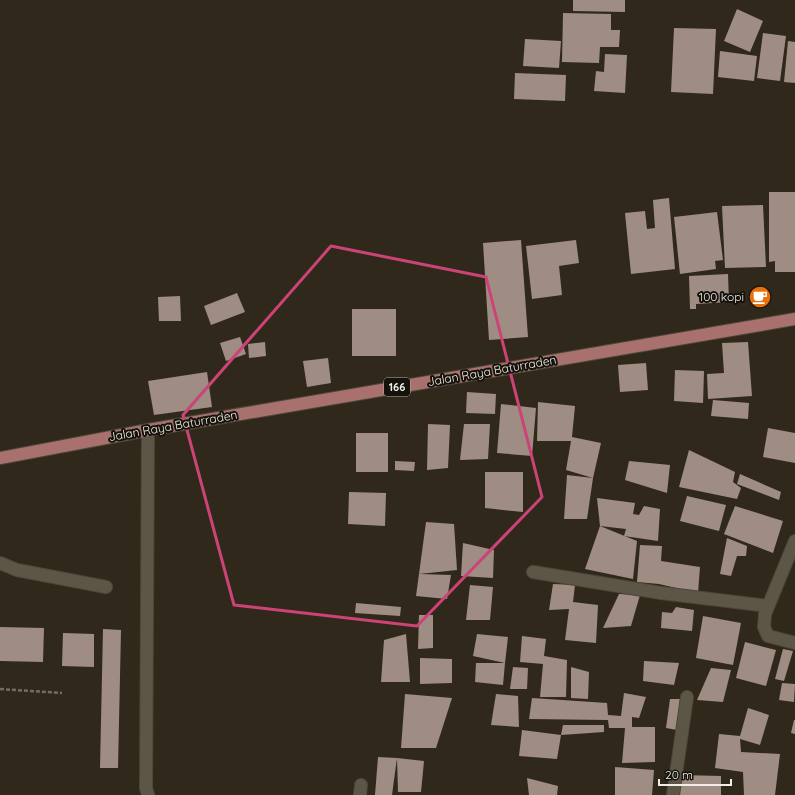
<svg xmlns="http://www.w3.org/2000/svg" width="795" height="795" viewBox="0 0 795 795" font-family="Quicksand,sans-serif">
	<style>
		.building { fill: #9f8d84 }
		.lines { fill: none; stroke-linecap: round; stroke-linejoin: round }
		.service-casing { stroke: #4c473b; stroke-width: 14 }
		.minor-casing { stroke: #4c473b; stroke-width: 14 }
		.primary-casing { stroke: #4c473b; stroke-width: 14 }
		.path { stroke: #736d60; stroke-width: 2.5; stroke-dasharray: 4 2; stroke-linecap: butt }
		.service { stroke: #5d5647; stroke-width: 12 }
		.minor { stroke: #5d5647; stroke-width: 12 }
		.primary { stroke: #a8716d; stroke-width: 12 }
		.marked { fill: none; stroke: #cc4377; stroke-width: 3; stroke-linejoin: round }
		.labels { text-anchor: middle; stroke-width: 4; stroke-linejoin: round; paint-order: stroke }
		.shield { fill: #15120c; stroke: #b0aca4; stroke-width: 1 }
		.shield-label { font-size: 11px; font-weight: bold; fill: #f2eee5 }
		.poi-label { font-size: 12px; fill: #f2eee5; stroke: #15120c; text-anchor: end }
		.street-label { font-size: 12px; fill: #f2eee5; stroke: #15120c }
	</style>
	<rect width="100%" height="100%" fill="#30291b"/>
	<g class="building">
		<polygon points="573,0 625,0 625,12 573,11"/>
		<polygon points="737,9 763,21 750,52 724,41"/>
		<polygon points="563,13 611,14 611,30 620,30 619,47 600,47 599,63 562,62"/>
		<polygon points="674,28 716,29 713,94 671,92"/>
		<polygon points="763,33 786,36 780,81 757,78"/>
		<polygon points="525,39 561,41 559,68 523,66"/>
		<polygon points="788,41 795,42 795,83 784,82"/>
		<polygon points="720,51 757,56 754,81 718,77"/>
		<polygon points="605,54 627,55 625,93 594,91 596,71 604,72"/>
		<polygon points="515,73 566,75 565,101 514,99"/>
		<polygon points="769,192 795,192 795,272 775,272 775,261 769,262"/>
		<polygon points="669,198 675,269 631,274 625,213 645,211 647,229 655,228 653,200"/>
		<polygon points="763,205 766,267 725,268 722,206"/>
		<polygon points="717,212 723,260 715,261 716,269 680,274 674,217"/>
		<polygon points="521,240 528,337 489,340 483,243"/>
		<polygon points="576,240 579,263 559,266 562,295 532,299 526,246"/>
		<polygon points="728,274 729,302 696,304 696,309 690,309 689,276"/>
		<polygon points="237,293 245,312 211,325 204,306"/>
		<polygon points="180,296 181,321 159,321 158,297"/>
		<rect x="352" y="309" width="44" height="47"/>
		<polygon points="240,337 246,354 226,361 220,343"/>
		<polygon points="265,342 266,356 249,358 248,344"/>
		<polygon points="748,342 752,396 708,399 707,374 724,373 722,343"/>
		<polygon points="328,358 331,383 307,387 303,361"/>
		<polygon points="646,363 648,390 620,392 618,365"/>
		<polygon points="675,370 704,371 703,403 674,401"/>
		<polygon points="207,372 212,407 154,415 148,381"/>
		<polygon points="467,392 496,394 495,414 466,413"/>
		<polygon points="713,400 749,403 748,419 711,416"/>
		<polygon points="538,402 575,406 572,437 601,443 593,478 587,519 564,519 567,475 593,478 566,470 571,441 537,441"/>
		<polygon points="501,404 536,408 532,456 497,453"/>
		<polygon points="428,424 450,425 448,468 427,470"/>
		<polygon points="464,424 490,424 488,459 460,460"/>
		<polygon points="768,428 795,433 795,463 763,457"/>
		<rect x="356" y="433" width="32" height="39"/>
		<polygon points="689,450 735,472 733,482 741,488 737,499 679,487"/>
		<polygon points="395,461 415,462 414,471 395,470"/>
		<polygon points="629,461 670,465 667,493 625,480"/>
		<polygon points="485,472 523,472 523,512 485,508"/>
		<polygon points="740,474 781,492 779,500 737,484"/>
		<polygon points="349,492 386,493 385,526 348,524"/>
		<polygon points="687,496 726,505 719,531 680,521"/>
		<polygon points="597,498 635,503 633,514 639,515 644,506 660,509 658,541 624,536 626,529 600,526"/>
		<polygon points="735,506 783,521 773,553 724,534"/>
		<polygon points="426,522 454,524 457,570 419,574"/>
		<polygon points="600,526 637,541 633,579 585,569"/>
		<polygon points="727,538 747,546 746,556 737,556 731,576 720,574"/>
		<polygon points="463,543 494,550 493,578 461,576"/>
		<polygon points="640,545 662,546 661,561 700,567 698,593 659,584 637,582"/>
		<polygon points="419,574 451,575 447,599 416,596"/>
		<polygon points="553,584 575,585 573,602 598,605 596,643 565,640 569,609 549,610"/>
		<polygon points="470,585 493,587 490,620 466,620"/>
		<polygon points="619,594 640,595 631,626 603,628"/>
		<polygon points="356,603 401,607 400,616 355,613"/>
		<polygon points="676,607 694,610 692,631 661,628 662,612 672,613"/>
		<polygon points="419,615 433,615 433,648 418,649"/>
		<polygon points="703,616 741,623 733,665 696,658"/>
		<polygon points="0,627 44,628 43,662 0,661"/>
		<polygon points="103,629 121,630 118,768 100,768"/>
		<polygon points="63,633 94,634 94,667 62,666"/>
		<polygon points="406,634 410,682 381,682 384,640"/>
		<polygon points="477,634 508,637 505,663 473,656"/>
		<polygon points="522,636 546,639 544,656 567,660 566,697 540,697 543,664 520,662"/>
		<polygon points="745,642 776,650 766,686 736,678"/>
		<polygon points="783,649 793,651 784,681 775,679"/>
		<polygon points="420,658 452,659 452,683 420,684"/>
		<polygon points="644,661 679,663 674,685 643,681"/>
		<polygon points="476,663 505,663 503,685 475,682"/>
		<polygon points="513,667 528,668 527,689 510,689"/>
		<polygon points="571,667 589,672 588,699 571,698"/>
		<polygon points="711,668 731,670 723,702 697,700"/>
		<polygon points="782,683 795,684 794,702 779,700"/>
		<polygon points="624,693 646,697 639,718 632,717 632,727 655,727 655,762 622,763 625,728 609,728 608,720 529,719 532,698 607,703 608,715 621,716"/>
		<polygon points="405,694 452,698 436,748 401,748"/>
		<polygon points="496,694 518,696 519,727 491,725"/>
		<polygon points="670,699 680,699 677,730 666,728"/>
		<polygon points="748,708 769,715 760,745 740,739 741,752 780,754 775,795 744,795 743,772 715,768 719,734 740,736"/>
		<polygon points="794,720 795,720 795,734 791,733"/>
		<polygon points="563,725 604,725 604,732 561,735 557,759 519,756 522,730 561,735"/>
		<polygon points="378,757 397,758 392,795 375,795"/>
		<polygon points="397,758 424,761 421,792 398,792"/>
		<polygon points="615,767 654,770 652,795 615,795"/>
		<polygon points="681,775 721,776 721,795 680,795"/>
		<polygon points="527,778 558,786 557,795 529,795"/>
	</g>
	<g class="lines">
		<g class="service-casing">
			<polyline id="service" points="0,563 17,570 106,587"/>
		</g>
		<g class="minor-casing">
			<g id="minor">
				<polyline points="148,430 146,788 148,795"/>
				<polyline points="795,541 765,614 764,627 768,636 795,643"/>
				<polyline points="533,572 661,593 768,606"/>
				<polyline points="360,795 361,785"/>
				<polyline points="673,795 687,697"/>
			</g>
		</g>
		<g class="primary-casing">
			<polyline id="primary" points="0,458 148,430 795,319"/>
		</g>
		<polyline class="path" points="0,689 62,693"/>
		<use href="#service" class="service"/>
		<use href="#minor" class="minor"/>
		<use href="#primary" class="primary"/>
	</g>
	<path class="marked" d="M331 246 486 277 542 497 417 626 234 605 183 415Z"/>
	<defs>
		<g id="cafe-disc" transform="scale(1.15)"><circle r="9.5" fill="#e8710a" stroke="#15120c"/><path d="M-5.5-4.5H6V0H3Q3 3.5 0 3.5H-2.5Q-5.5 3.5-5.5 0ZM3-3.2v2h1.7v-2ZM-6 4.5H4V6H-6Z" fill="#fff"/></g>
	</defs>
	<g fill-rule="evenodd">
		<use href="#cafe-disc" x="760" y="297"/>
	</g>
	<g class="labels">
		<rect class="shield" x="384" y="378" width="26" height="18" rx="3"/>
		<g class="shield-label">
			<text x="397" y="391">166</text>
		</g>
		<g class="poi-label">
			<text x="744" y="301">100 kopi</text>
		</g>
		<g class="street-label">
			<text transform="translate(492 371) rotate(-10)" y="4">Jalan Raya Baturraden</text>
			<text transform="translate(173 426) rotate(-10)" y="4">Jalan Raya Baturraden</text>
		</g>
	</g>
	<path d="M659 779v6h72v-6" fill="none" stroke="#f2eee5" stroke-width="2"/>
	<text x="665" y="779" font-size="12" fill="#f2eee5" stroke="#15120c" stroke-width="3" paint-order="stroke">20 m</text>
</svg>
